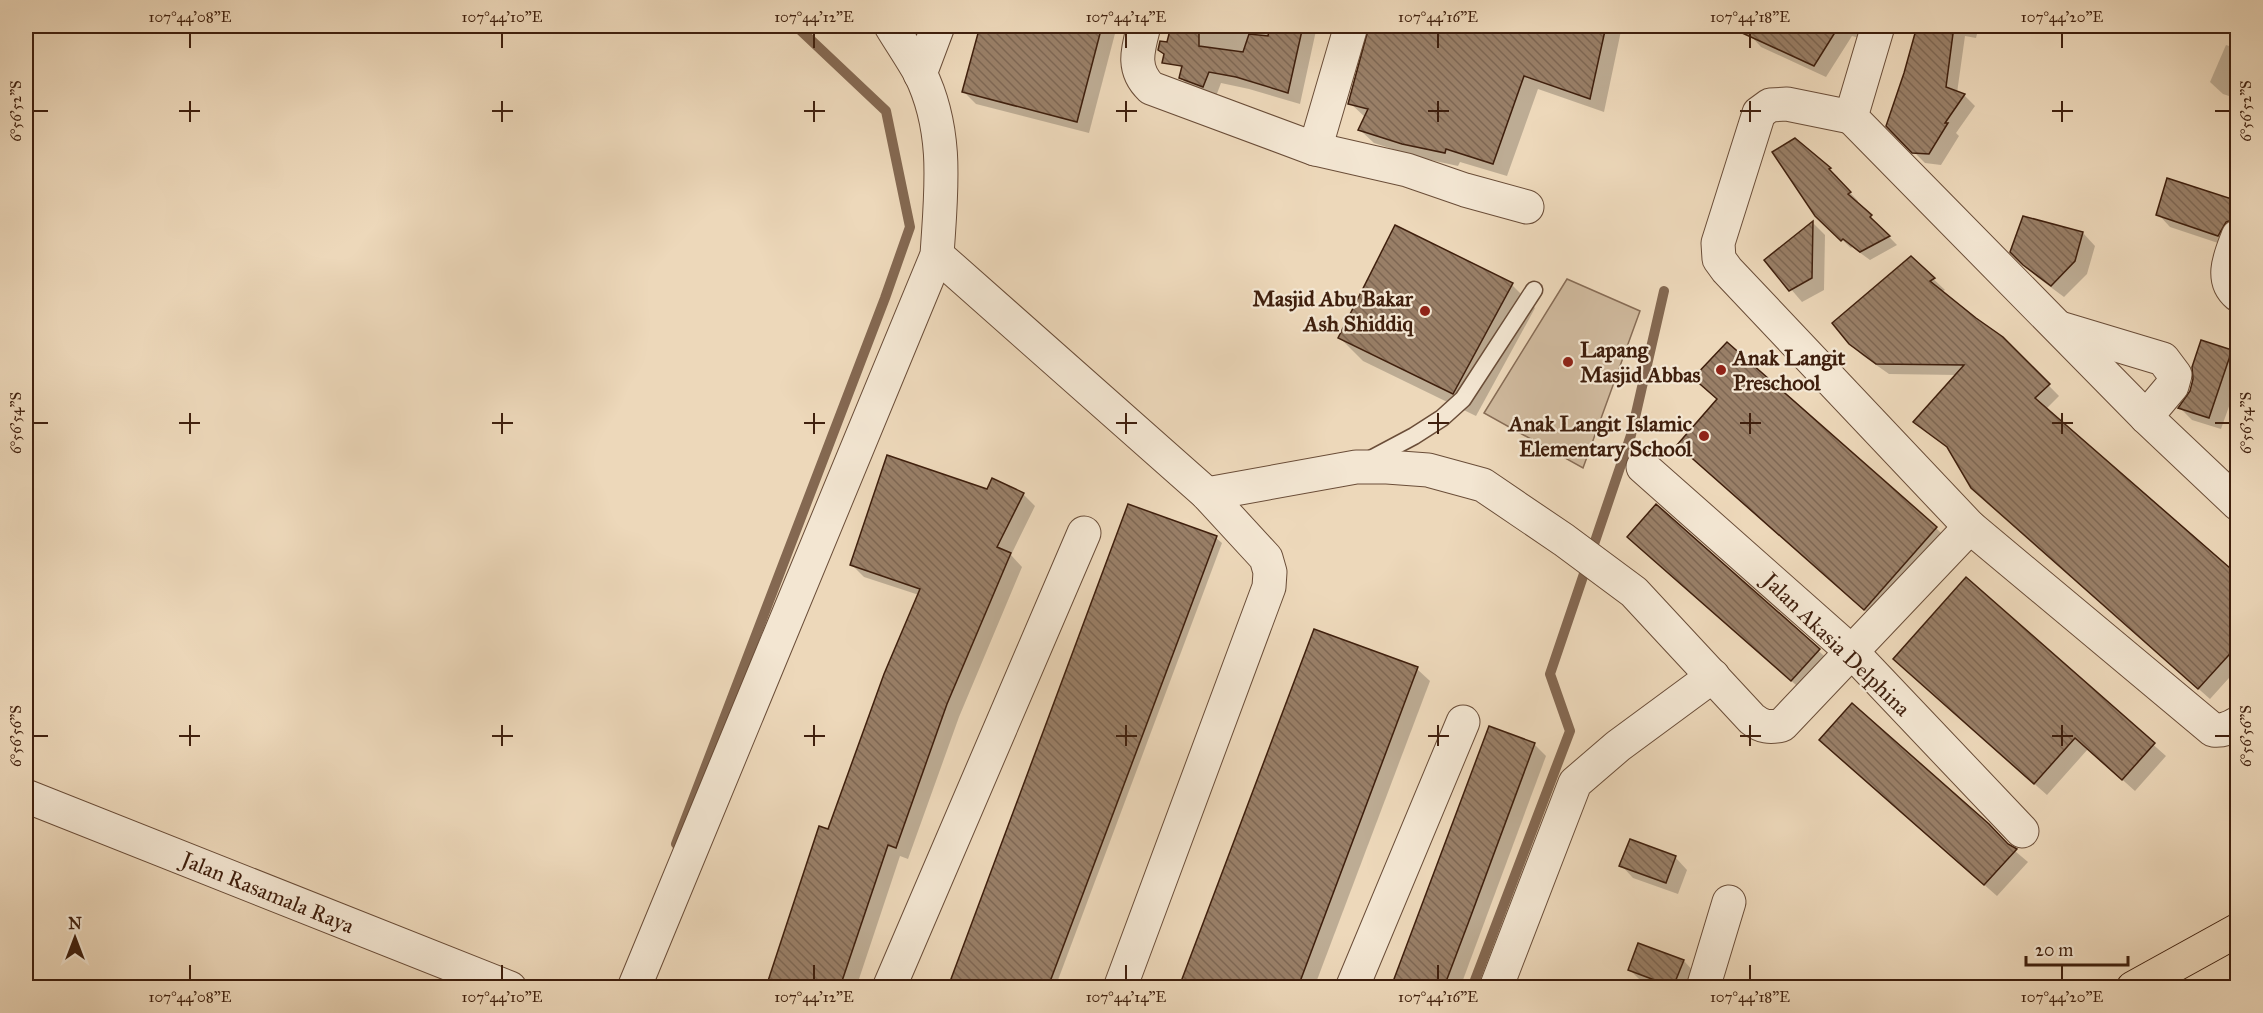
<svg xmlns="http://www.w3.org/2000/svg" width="2263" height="1013" viewBox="0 0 2263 1013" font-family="'IM FELL Great Primer',serif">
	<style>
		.garden { fill: #cfb99d; stroke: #876c55; stroke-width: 1.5 }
		.shadow { fill: #0003 }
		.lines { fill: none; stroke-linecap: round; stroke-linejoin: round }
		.stream { stroke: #846851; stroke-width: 10 }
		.building { fill: url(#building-back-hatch); stroke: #3f1f0d; stroke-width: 1.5 }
		.lane-casing { stroke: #6a4d38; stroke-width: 19 }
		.street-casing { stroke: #6a4d38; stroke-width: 35 }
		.highway-casing { stroke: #3f1f0d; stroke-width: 35 }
		.lane { stroke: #f3e6d2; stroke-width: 16 }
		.street { stroke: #f3e6d2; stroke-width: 33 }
		.highway { stroke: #edd8ba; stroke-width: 33 }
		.ticks { fill: none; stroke: #3f1f0d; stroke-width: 2 }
		.poi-dot { fill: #8f2418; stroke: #f3e6d2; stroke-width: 2 }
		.labels { text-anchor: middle; stroke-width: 4.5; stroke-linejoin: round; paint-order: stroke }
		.poi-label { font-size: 22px; font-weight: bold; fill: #3f1f0d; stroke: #f3e6d2; text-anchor: end }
		.street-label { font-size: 22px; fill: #3f1f0d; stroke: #f3e6d2 }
		.neatline { fill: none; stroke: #3f1f0d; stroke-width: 2 }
		.ticks-label { font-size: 15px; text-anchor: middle; fill: #3f1f0d }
	</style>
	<defs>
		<pattern id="building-back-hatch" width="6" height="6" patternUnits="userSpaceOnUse" patternTransform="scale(1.5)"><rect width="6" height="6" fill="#997f67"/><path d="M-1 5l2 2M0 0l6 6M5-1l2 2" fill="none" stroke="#7e6753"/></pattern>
	</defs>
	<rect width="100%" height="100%" fill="#edd8ba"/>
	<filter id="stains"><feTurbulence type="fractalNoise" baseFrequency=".00333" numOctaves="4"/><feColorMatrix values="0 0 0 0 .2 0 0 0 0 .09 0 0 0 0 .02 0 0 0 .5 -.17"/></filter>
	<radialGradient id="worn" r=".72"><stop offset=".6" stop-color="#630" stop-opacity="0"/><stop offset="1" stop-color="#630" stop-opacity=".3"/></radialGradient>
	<polygon class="garden" points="1567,279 1640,311 1583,468 1484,413"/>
	<g class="shadow">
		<polygon points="981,26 1117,26 1089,133 976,104 964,92"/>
		<polygon points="1172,26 1317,26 1300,104 1249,89 1221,83 1215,99 1193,90 1181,78 1183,69 1166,54"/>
		<polygon points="1370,26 1622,26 1604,112 1538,89 1507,176 1460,162 1458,166 1417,157 1374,143 1360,130 1366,118 1350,103 1371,31"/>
		<polygon points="1751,26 1868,26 1870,41 1852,36 1826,77 1761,47 1749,34"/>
		<polygon points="1925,26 1979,26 1976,38 1965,36 1957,93 1964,95 1975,106 1956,133 1959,136 1941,165 1925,163 1888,126 1909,73"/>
		<polygon points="2226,45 2238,49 2238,99 2223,94 2210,82"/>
		<polygon points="1795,140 1838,177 1837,179 1858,201 1856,203 1897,245 1870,260 1852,247 1851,248 1816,215"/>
		<polygon points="2232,209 2224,245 2170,227 2158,214"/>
		<polygon points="1813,223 1825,235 1824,290 1802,302 1766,260"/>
		<polygon points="2083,233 2095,246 2087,274 2064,297 2037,277 2011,251"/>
		<polygon points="1911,258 1945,290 1941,292 2002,338 2059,396 2046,409 2238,578 2238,668 2210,699 1984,499 1951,451 1915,422 1957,375 1889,374 1862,355 1850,343"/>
		<polygon points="1512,285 1535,308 1476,416 1363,361 1340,338"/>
		<polygon points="2231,352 2238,358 2238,381 2221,429 2192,420 2180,408"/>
		<polygon points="1691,457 1936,528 1948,540 1877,621"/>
		<polygon points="988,490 1023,494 1035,506 1011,555 1022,567 959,717 908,859 900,856 856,988 767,988 820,828 828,831 919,595 864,577 852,565"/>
		<polygon points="1129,506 1216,538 1222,543 1055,988 949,988"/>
		<polygon points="1656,506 1831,662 1804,692 1641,549"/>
		<polygon points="1966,579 2166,756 2135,791 2088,749 2047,795 1907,671"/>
		<polygon points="1315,631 1417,669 1430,681 1314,988 1181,988"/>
		<polygon points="1490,728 1534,744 1546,756 1460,988 1393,988"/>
		<polygon points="1833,752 2009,846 2028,862 1997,896"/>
		<polygon points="1675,857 1687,870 1678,894 1633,878 1621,865"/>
		<polygon points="1639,945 1684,961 1696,974 1690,988 1656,988 1642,982 1630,970"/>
	</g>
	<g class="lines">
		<g class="stream">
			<polyline points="676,844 885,298 910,227 886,111 796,26"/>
			<polyline points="1472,988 1570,731 1550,674 1631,435 1664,291"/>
		</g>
	</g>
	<g class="building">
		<polygon points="980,26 1102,26 1077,122 962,92"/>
		<polygon points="1171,26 1199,26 1199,46 1243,52 1249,34 1268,36 1270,26 1303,26 1288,93 1236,77 1209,72 1203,87 1179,78 1182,66 1162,63 1164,54 1158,50 1160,41 1167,42"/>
		<polygon points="1369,26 1606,26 1590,99 1524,76 1493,164 1446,149 1445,153 1402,144 1358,130 1368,109 1348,104"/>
		<polygon points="1727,26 1839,26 1814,66"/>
		<polygon points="1917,26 1954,26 1946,87 1965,94 1945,123 1948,123 1929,154 1912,153 1886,126 1904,73"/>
		<polygon points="1795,138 1831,168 1829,169 1851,192 1848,194 1872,215 1870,217 1890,236 1860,252 1843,239 1841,241 1815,216 1772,152"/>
		<polygon points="2167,178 2238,201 2238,218 2226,222 2218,236 2156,215"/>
		<polygon points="2023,216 2083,232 2075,261 2051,286 2023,265 2010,252"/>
		<polygon points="1813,221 1812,278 1789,291 1764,260"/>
		<polygon points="1395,225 1513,283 1453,394 1338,338"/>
		<polygon points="1911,256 1935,278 1930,281 1976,318 2003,337 2050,384 2035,398 2238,575 2238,645 2198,689 1971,488 1947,447 1913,422 1964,365 1876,364 1849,344 1832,323"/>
		<polygon points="2201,340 2232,350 2209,418 2178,408 2190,391 2193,379 2192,367"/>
		<polygon points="1727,342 1937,527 1864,610 1677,445 1717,399 1693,378"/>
		<polygon points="887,455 987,489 992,478 1024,493 997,547 1011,553 947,704 896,848 888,845 840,987 766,987 819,826 828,829 884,674 920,589 850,565"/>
		<polygon points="1128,504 1217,536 1182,630 1048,987 948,987"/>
		<polygon points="1656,504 1820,649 1791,681 1627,537"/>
		<polygon points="1966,577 2155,743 2122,780 2075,738 2034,784 1893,659"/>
		<polygon points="1314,629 1418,667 1298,987 1179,987"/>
		<polygon points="1852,703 1989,824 2008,844 2017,849 1984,885 1819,740"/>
		<polygon points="1489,726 1535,743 1469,921 1444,987 1391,987"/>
		<polygon points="1630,839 1676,856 1666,883 1619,866"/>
		<polygon points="1638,943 1684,960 1673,987 1628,970"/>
	</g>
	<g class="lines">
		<g class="lane-casing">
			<polyline id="lane" points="1367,461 1414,436 1442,418 1463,399 1534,290"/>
		</g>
		<g class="street-casing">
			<g id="street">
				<path d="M1144 26C1138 49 1131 69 1151 88L1315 149 1351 26"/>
				<polyline points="1878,26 1851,117 2146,417 2238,504"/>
				<polyline points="920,74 938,26"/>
				<polyline points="1851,117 1787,104 1770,105 1759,113 1718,243 1719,259 1727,270 1970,527"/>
				<polyline points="1315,149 1407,170 1465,190 1527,207"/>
				<path d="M2238 236C2231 255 2219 279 2238 295"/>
				<polyline points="937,255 1207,494 1266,558 1270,572 1269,587 1120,988"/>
				<polyline points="2060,328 2163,359 2175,375 2172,386 2146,417"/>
				<polyline points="1643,467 1852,652 2022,831"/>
				<path d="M1207 494 1356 467H1387L1428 470 1483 485 1564 540 1634 592 1752 719C1762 727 1770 728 1782 725L1970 527 2213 730C2223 731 2229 728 2238 723"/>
				<polyline points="26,796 510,988"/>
				<path d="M634 988 937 255C941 192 949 132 920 73 911 57 900 41 891 26"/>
				<polyline points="889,988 1084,533"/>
				<polyline points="1352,988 1463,722"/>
				<polyline points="1496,988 1575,783 1618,746 1713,676"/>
				<polyline points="1703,988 1729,902"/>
			</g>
		</g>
		<g class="highway-casing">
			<polyline id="highway" points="2133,988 2238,930"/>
		</g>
		<use href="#lane" class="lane"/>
		<use href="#street" class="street"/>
		<use href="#highway" class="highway"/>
	</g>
	<path class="ticks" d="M190 33V48M502 33V48M814 33V48M1126 33V48M1438 33V48M1750 33V48M2062 33V48M190 101V122M502 101V122M814 101V122M1126 101V122M1438 101V122M1750 101V122M2062 101V122M33 111H48M179 111H200M492 111H513M804 111H825M1116 111H1137M1428 111H1449M1740 111H1761M2052 111H2073M2215 111H2230M190 413V434M502 413V434M814 413V434M1126 413V434M1438 413V434M1750 413V434M2062 413V434M33 423H48M179 423H200M492 423H513M804 423H825M1116 423H1137M1428 423H1449M1740 423H1761M2052 423H2073M2215 423H2230M190 725V746M502 725V746M814 725V746M1126 725V746M1438 725V746M1750 725V746M2062 725V746M33 736H48M179 736H200M492 736H513M804 736H825M1116 736H1137M1428 736H1449M1740 736H1761M2052 736H2073M2215 736H2230M190 965V980M502 965V980M814 965V980M1126 965V980M1438 965V980M1750 965V980M2062 965V980"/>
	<g class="poi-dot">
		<circle cx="1425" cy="311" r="6"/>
		<circle cx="1568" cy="362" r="6"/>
		<circle cx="1721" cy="370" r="6"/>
		<circle cx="1704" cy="436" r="6"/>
	</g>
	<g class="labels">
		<g class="poi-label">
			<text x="1413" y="306">Masjid Abu Bakar<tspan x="1413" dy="25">Ash Shiddiq</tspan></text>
			<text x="1580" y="357" text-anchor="start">Lapang<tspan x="1580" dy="25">Masjid Abbas</tspan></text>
			<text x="1733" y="365" text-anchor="start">Anak Langit<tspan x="1733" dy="25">Preschool</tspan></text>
			<text x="1692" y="431">Anak Langit Islamic<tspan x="1692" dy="25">Elementary School</tspan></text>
		</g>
		<g class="street-label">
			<text transform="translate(1837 644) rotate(44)" y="8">Jalan Akasia Delphina</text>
			<text transform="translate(268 892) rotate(22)" y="8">Jalan Rasamala Raya</text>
		</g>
	</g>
	<rect width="2263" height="1013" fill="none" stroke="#edd8ba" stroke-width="66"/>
	<g transform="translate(75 938)" stroke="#f3e6d2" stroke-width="4.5" paint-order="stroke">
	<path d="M0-4.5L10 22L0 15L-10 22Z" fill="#3f1f0d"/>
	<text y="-9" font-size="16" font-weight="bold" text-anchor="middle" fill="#3f1f0d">N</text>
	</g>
	<path d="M2026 956v9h102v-9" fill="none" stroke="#3f1f0d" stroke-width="3"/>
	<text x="2035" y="956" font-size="18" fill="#3f1f0d" stroke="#f3e6d2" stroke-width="4.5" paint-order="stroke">20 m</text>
	<rect x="33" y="33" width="2197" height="947" class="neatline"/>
	<g class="ticks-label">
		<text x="190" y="22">107°44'08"E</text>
		<text x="502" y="22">107°44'10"E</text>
		<text x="814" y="22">107°44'12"E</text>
		<text x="1126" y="22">107°44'14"E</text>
		<text x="1438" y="22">107°44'16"E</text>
		<text x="1750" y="22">107°44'18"E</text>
		<text x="2062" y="22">107°44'20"E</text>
		<text transform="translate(16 111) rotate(-90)" y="5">6°56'52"S</text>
		<text transform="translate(2246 111) rotate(-90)" y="5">6°56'52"S</text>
		<text transform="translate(16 423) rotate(-90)" y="5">6°56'54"S</text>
		<text transform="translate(2246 423) rotate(-90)" y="5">6°56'54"S</text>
		<text transform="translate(16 736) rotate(-90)" y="5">6°56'56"S</text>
		<text transform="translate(2246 736) rotate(-90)" y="5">6°56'56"S</text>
		<text x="190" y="1002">107°44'08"E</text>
		<text x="502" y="1002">107°44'10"E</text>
		<text x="814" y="1002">107°44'12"E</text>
		<text x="1126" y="1002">107°44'14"E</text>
		<text x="1438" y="1002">107°44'16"E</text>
		<text x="1750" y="1002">107°44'18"E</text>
		<text x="2062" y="1002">107°44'20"E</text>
	</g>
	<rect width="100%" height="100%" filter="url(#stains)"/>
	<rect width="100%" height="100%" fill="url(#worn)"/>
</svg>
